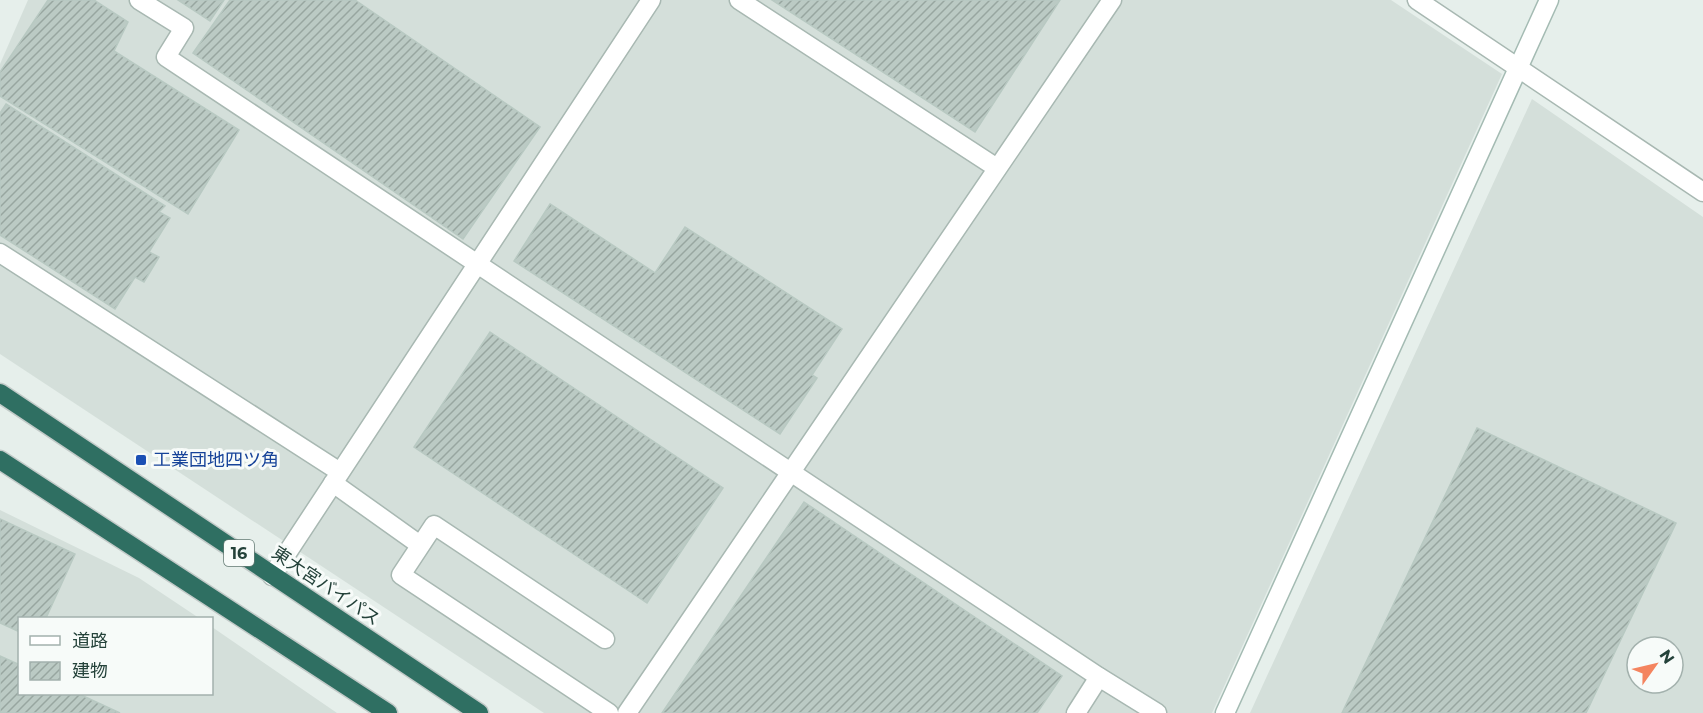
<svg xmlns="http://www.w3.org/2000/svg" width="1703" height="713" viewBox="0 0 1703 713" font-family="Montserrat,'Noto Sans JP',sans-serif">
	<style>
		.built { fill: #d4dfda; fill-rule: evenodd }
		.building { fill: url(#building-hatch); stroke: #b8c9c2; stroke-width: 1.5 }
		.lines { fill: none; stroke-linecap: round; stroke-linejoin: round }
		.lane-casing { stroke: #a8b8b2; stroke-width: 21 }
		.street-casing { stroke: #a8b8b2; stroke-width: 21 }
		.secondary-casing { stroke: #a4bbb3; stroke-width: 21 }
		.highway-casing { stroke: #c2cac8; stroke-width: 21 }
		.lane { stroke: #fff; stroke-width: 18 }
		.street { stroke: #fff; stroke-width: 18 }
		.secondary { stroke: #fff; stroke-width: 18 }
		.highway { stroke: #2f6f62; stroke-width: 18 }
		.transit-dot { fill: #1a4fb4; stroke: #f7fbf9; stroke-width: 2 }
		.labels { text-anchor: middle; stroke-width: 6; stroke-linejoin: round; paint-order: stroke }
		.shield { fill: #f7fbf9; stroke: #637a73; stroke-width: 1.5 }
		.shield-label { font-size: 16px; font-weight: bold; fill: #24423a }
		.transit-label { font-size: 18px; fill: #164399; stroke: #f7fbf9; text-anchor: start }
		.street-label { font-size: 18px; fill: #24423a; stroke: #f7fbf9 }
	</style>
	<defs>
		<pattern id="building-hatch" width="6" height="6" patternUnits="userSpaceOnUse" patternTransform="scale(1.5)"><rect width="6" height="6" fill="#bbcac4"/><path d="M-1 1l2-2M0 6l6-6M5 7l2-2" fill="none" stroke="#98a6a0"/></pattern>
	</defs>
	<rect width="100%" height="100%" fill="#e6efeb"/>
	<g class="built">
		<polygon points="28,0 1391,0 1502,74 1212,713 544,713 0,354 0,64"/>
		<path d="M1532 99 1703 217V713H1250ZM1637 647H1673V683H1637Z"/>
		<polygon points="0,510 139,578 199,618 20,618 20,694 212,694 212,627 337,713 0,713"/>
	</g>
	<g class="building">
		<polygon points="48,0 94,0 128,22 114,51 239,130 188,214 0,96 0,72"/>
		<polygon points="178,0 224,0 210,21"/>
		<polygon points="230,0 355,0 540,127 463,239 193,53"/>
		<polygon points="772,0 1060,0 975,132"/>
		<polygon points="6,104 165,206 159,212 170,218 149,252 159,257 144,282 135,277 115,309 0,235 0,113"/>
		<polygon points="550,204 655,273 685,227 842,329 812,375 817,378 780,434 514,261"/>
		<polygon points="490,332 723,488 647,603 414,447"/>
		<polygon points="1477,428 1676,523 1586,713 1342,713"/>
		<polygon points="804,502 1062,676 1037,713 662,713"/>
		<polygon points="0,519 75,554 46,618 20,618 20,632 0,623"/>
		<polygon points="0,656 20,665 20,694 79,694 120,713 0,713"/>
	</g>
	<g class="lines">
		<g class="lane-casing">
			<g id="lane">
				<polyline points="139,0 184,28 166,57 1099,677 1157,713"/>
				<polyline points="739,0 997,168"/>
				<polyline points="0,253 340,472"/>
				<polyline points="333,483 420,545"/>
				<polyline points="272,576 651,0"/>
				<polyline points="605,639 434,525 401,575 609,713"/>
				<polyline points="627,713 1112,0"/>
				<polyline points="1076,713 1099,677"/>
			</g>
		</g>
		<g class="street-casing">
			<polyline id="street" points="1417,0 1703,192"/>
		</g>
		<g class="secondary-casing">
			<polyline id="secondary" points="1225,713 1549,0"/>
		</g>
		<g class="highway-casing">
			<g id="highway">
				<polyline points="0,393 479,713"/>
				<polyline points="0,460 388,713"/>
			</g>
		</g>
		<use href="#lane" class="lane"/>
		<use href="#street" class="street"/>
		<use href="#secondary" class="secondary"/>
		<use href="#highway" class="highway"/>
	</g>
	<rect class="transit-dot" x="135" y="454" width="12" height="12" rx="3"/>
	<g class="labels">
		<rect class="shield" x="224" y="540" width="30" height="26" rx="4.5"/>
		<g class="shield-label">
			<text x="239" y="559">16</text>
		</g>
		<g class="transit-label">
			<text x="153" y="466">工業団地四ツ角</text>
		</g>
		<g class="street-label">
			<text transform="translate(326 586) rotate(34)" y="6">東大宮バイパス</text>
		</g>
	</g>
	<rect x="18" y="617" width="195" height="78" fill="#f7fbf9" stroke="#a3b1ad" stroke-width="1.5"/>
	<rect x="30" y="636" width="30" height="9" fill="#ffffff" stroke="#a3b1ad" stroke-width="1.5"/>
	<text x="72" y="647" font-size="18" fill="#24423a">道路</text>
	<rect x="30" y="662" width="30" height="18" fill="url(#building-hatch)" stroke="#a3b1ad" stroke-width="1.5"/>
	<text x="72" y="677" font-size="18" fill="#24423a">建物</text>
	<g transform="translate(1655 665) rotate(56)"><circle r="28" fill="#f7fbf9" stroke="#a3b1ad" stroke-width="1.5"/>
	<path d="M0-4.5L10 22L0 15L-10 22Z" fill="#f4845f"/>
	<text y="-9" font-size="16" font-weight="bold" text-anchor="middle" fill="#24423a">N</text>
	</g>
</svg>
